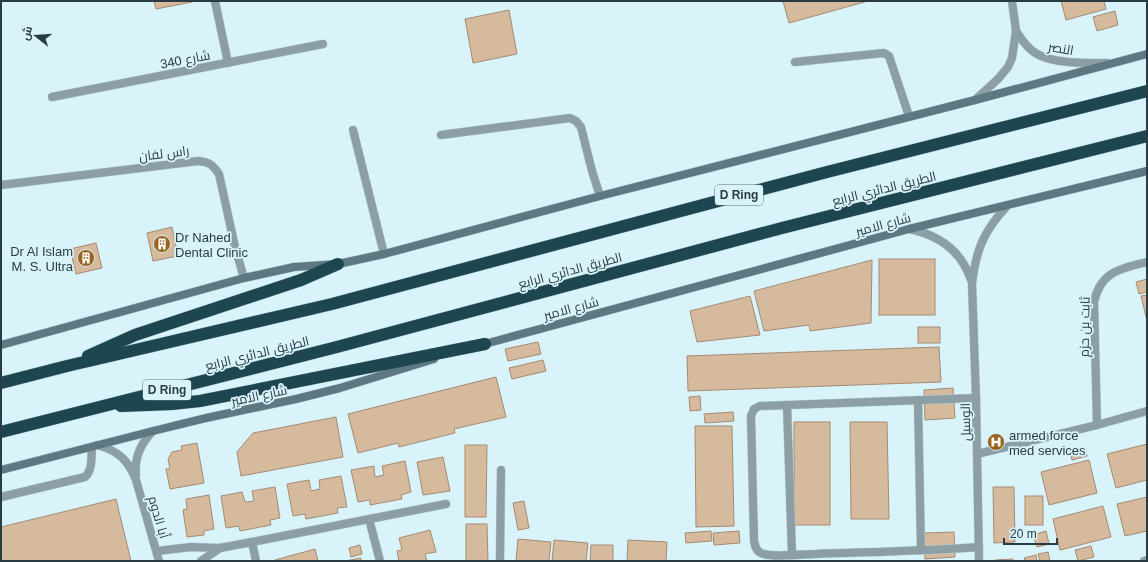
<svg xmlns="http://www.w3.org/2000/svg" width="1148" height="562" viewBox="0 0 1148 562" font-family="Arial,Cairo,sans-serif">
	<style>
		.building { fill: #d5ba9e; stroke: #a58b71 }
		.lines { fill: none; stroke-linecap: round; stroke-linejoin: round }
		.lane-casing { stroke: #b6ced6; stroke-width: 9 }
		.street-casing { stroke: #b6ced6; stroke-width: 9 }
		.secondary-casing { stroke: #b6ced6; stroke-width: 9 }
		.highway-casing { stroke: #b6ced6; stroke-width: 13 }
		.lane { stroke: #8c9fa4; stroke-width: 8 }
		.street { stroke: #8c9fa4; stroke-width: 8 }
		.secondary { stroke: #5d7880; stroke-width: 8 }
		.highway { stroke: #1d4651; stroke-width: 12 }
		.labels { text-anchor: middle; stroke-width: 3.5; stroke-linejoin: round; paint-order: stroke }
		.shield { fill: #d9f3fb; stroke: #5e7379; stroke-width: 1 }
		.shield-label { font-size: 12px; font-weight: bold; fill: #2a3c41 }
		.street-label { font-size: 13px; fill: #2a3c41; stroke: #d9f3fb }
		.poi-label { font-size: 13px; fill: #2a3c41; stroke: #d9f3fb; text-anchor: start }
	</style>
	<rect width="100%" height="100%" fill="#d9f3fb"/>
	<g class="building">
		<polygon points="154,1 192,1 192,2 156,9"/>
		<polygon points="783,1 868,1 789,23"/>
		<polygon points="1061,1 1104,1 1106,9 1066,20"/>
		<polygon points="509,10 517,54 473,63 465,19"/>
		<polygon points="1115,11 1118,25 1097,31 1093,17"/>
		<polygon points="172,227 178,256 153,261 147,233"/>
		<polygon points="96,243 102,268 76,274 70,249"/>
		<rect x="879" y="259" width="56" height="56"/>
		<polygon points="872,260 871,323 810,331 809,325 764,331 754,291"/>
		<polygon points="1147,279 1147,292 1139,294 1136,282"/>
		<polygon points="1147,295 1147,321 1141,296"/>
		<polygon points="750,296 760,335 697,342 690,311"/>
		<rect x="918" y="327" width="22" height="16"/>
		<polygon points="538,342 541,354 508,361 505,349"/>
		<polygon points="939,347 941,382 688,391 687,356"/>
		<polygon points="543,360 546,371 512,379 509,368"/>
		<polygon points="496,377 506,417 454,429 455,433 399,447 398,443 358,453 348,414"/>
		<polygon points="953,388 955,418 925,420 924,390"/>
		<polygon points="700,396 701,410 690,411 689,397"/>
		<polygon points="733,412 734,421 705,423 704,414"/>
		<polygon points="336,417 343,457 241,476 237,452 253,433"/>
		<rect x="794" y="422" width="36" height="103"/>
		<polygon points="850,422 887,422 889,519 851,519"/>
		<polygon points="695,426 732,426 734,526 696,527"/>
		<polygon points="197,443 204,483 170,489 166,469 170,469 168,459 172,452 182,450 181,446"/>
		<polygon points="1147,444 1147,480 1116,488 1107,454"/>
		<polygon points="465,445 487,445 486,517 465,517"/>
		<polygon points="1085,448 1087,456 1072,460 1070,452"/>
		<polygon points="443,457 450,491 423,495 417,462"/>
		<polygon points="1089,460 1097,493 1049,505 1041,472"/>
		<polygon points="405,461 411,492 401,495 402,499 370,505 370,500 358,502 351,470 374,466 375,477 384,475 382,466"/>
		<polygon points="341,476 347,507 337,508 338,513 306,519 305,514 293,516 287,484 309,480 311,491 320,489 319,480"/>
		<polygon points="275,487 280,518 270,520 271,525 240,531 239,526 226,528 221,496 242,492 245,502 254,501 252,491"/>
		<polygon points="993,487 1014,487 1015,542 994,543"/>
		<polygon points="209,495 214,529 204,531 204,535 187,537 183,510 187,509 186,499"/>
		<rect x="1025" y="496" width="18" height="29"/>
		<polygon points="1147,497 1147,531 1125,536 1117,504"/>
		<polygon points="116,499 131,561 1,561 1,527"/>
		<polygon points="524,501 529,528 518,530 513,503"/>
		<polygon points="1103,506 1111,537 1060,550 1053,519"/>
		<polygon points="466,524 487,524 488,561 466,561"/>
		<polygon points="430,530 436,552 425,554 427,561 399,561 397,551 402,550 399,538"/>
		<polygon points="711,531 712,541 686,543 685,533"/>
		<polygon points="739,531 740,543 714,545 713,533"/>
		<polygon points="1046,531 1049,544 1037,547 1033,535"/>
		<polygon points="954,532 955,557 925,559 924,533"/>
		<polygon points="518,539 551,542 549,561 516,561"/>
		<polygon points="554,540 588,543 586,561 552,561"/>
		<polygon points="628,540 667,542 666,561 627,561"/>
		<polygon points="360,545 362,554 351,557 349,548"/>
		<polygon points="591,545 613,545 613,561 590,561"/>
		<polygon points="1091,546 1094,557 1078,561 1075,550"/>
		<polygon points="315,549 318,561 276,561 275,560"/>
		<polygon points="1048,552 1050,561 1040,561 1038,554"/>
		<polygon points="1036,555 1037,561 1025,561 1024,558"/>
		<polygon points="361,558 361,561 345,561"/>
		<polygon points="1013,559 1013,561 995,561 995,560"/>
	</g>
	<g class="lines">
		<g class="lane-casing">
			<g id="lane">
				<path d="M976 398 760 406 754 409 751 416 754 541C755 546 756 551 761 553 771 558 804 554 816 554 870 552 925 551 979 547"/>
				<polyline points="918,400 921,550"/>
				<polyline points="787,405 792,555"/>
				<path d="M1 497 85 477C93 470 91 456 92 447"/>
			</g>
		</g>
		<g class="street-casing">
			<g id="street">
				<polyline points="215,1 228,63"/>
				<path d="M1016 31C1022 40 1028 49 1037 54 1054 64 1088 63 1107 63"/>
				<polyline points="795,62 884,53 889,56 909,116"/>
				<polyline points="52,97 323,44"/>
				<polyline points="975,100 998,79 1008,67 1012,58 1016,31 1012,1"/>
				<polyline points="353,130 384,254"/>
				<polyline points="441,135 570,118 576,121 581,127 592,171 600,196"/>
				<path d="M1 185 198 161C209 162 213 165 219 174L235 247 244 278"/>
				<path d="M909 229C939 235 961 250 971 280"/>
				<path d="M1097 425 1094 302C1101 271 1120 269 1147 262"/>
				<path d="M97 445C119 451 128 460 136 480L159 561"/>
				<polyline points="977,454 1097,425 1147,411"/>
				<path d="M136 475C134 457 141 443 153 431"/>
				<polyline points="369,519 380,561"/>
				<polyline points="252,542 256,561"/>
				<polyline points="157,551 191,547 220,548 252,542 446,504"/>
				<polyline points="201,561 220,548"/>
				<polyline points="500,561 501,470"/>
				<path d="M979 561 976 398 972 284C976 249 984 231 1007 206"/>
				<polyline points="1144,561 1147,560"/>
			</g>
		</g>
		<g class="secondary-casing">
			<g id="secondary">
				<polyline points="1,345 244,278 294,267 338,264 384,254 600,196 975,100 1147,54"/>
				<polyline points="481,345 909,229 1147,171"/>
				<polyline points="1,470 153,431 206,418 296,399 340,388 434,359"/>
			</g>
		</g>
		<g class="highway-casing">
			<g id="highway">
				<polyline points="88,356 135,335 301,280 338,264"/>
				<polyline points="1,383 67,366 332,304 827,172 1147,91"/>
				<polyline points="121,406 172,404 200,401 485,344"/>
				<polyline points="1,432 333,348 782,228 1147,136"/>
			</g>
		</g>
		<use href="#lane" class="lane"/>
		<use href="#street" class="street"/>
		<use href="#secondary" class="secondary"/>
		<use href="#highway" class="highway"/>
	</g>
	<defs>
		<g id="building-disc" transform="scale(0.9)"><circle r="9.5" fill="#9b641e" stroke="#d9f3fb"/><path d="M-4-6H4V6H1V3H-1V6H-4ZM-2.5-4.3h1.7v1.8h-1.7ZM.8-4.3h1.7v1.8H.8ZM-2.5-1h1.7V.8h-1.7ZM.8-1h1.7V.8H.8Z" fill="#fff"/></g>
		<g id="hospital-disc" transform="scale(0.9)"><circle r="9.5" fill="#9b641e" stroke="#d9f3fb"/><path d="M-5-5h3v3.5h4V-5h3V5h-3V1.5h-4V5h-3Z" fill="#fff"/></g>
	</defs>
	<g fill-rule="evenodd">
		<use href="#building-disc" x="162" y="244"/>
		<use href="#building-disc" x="86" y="258"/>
		<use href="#hospital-disc" x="996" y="442"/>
	</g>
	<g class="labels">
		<g class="shield">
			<rect x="715" y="185" width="48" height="20" rx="3"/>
			<rect x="143" y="380" width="48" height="20" rx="3"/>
		</g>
		<g class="shield-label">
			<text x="739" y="199">D Ring</text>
			<text x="167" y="394">D Ring</text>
		</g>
		<g class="street-label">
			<text transform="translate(1061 48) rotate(10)" y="5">النصر</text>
			<text transform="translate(185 59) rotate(-11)" y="5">شارع 340</text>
			<text transform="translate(164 153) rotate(-7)" y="5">راس لفان</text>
			<text transform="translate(884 188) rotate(-14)" y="5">الطريق الدائري الرابع</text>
			<text transform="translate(883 224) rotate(-15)" y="5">شارع الامير</text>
			<text transform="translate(570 270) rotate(-15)" y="5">الطريق الدائري الرابع</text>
			<text transform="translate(571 308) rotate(-15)" y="5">شارع الامير</text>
			<text transform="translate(1084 327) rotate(-89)" y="5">ثابت بن حزم</text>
			<text transform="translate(257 353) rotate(-14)" y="5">الطريق الدائري الرابع</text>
			<text transform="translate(259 395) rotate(-12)" y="5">شارع الامير</text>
			<text transform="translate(965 422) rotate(-91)" y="5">الوسيل</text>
			<text transform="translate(159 517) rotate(74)" y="5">أبا الدوم</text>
		</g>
		<g class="poi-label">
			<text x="175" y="242">Dr Nahed<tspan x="175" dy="15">Dental Clinic</tspan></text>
			<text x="73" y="256" text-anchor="end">Dr Al Islam<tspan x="73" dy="15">M. S. Ultra</tspan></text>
			<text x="1009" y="440">armed force<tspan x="1009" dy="15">med services</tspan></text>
		</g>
	</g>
	<rect width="1148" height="562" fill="none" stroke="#2a3c41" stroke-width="4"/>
	<g transform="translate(36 36) rotate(287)" stroke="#d9f3fb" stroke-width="3" paint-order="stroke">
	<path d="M0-3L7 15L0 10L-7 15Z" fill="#2a3c41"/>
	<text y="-6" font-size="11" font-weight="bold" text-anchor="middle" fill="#2a3c41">ش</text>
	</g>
	<path d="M1004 538v6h53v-6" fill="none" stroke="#2a3c41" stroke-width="2"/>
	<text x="1010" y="538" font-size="12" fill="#2a3c41" stroke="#d9f3fb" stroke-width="3" paint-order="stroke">20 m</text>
</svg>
